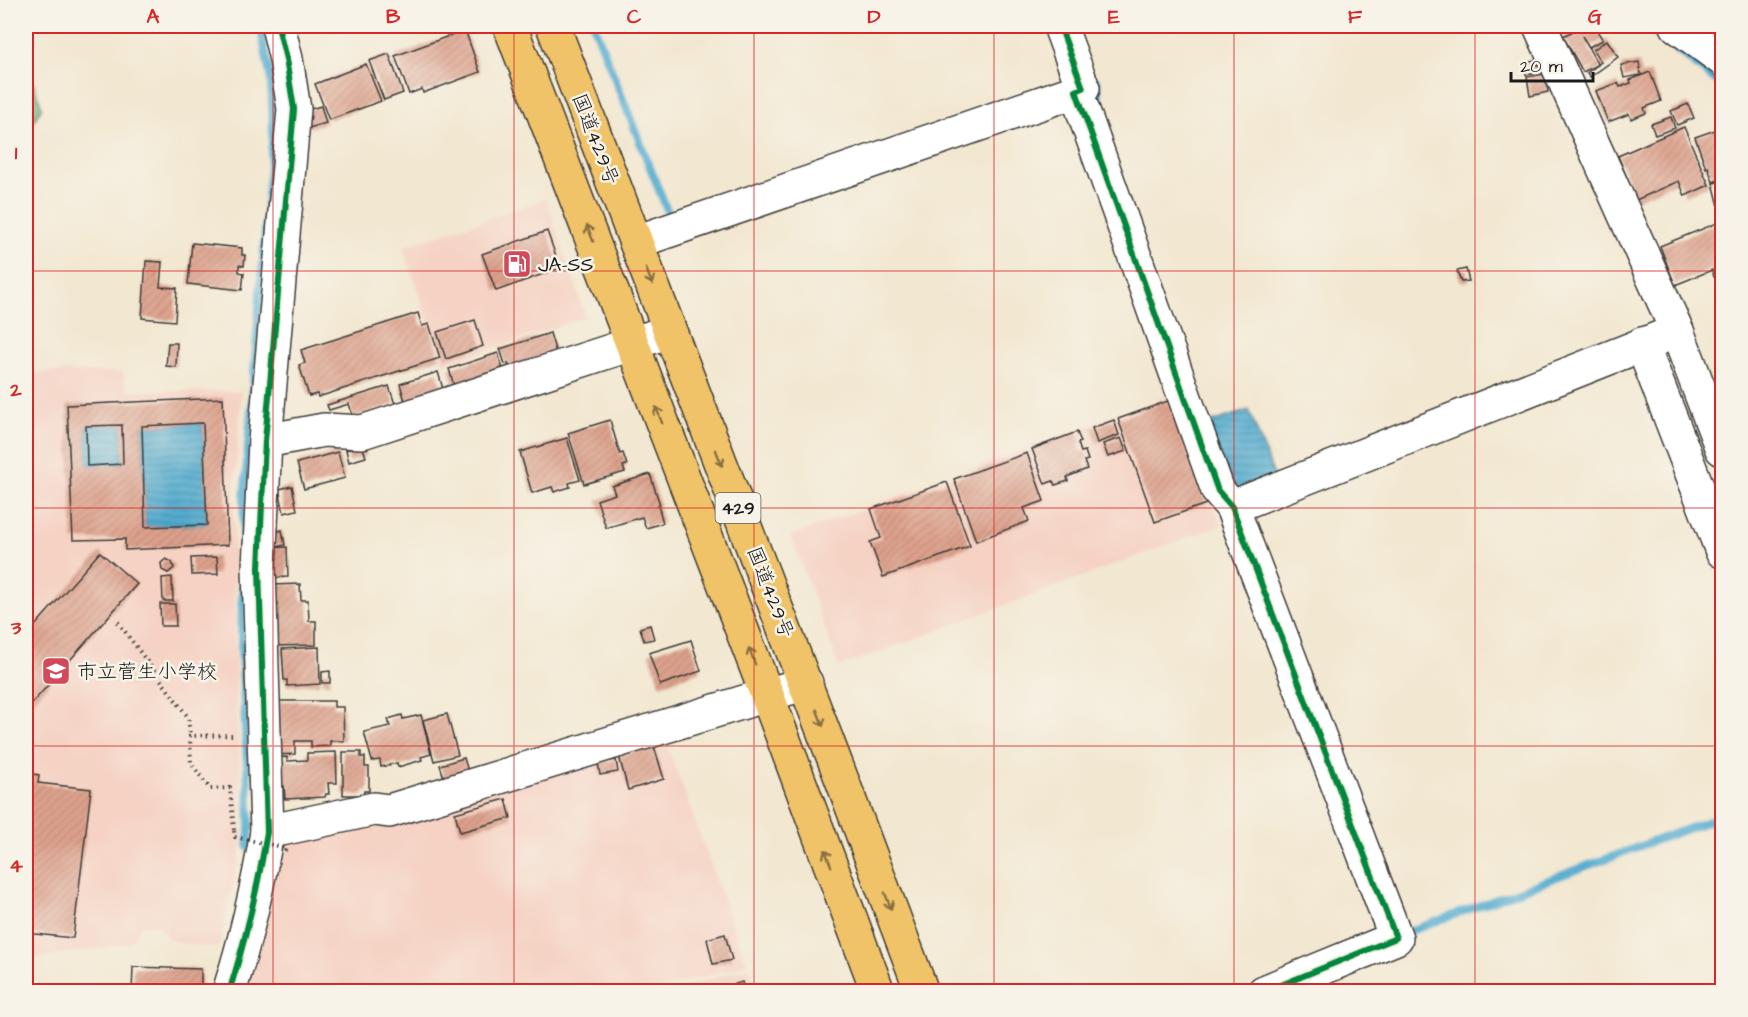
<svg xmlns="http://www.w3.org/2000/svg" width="1748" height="1017" viewBox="0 0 1748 1017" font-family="'Architects Daughter','Klee One',sans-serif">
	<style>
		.built { fill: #f5d2c3 }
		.forest { fill: url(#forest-crowns); stroke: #466648; stroke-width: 1.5 }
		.water { fill: url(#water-rules); stroke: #366476; stroke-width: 1.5 }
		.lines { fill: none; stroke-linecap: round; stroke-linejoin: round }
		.stream { stroke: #51abcf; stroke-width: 8 }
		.building { fill: url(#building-hatch); fill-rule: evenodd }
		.minor-casing { stroke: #3c3a37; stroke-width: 36 }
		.highway-casing { stroke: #3c3a37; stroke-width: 36 }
		.path { stroke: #3c3a37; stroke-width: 4; stroke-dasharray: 1.5 4.5; stroke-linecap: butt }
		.minor { stroke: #fff; stroke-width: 33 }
		.highway { stroke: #f1c369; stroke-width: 33 }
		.path-bridge { stroke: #3c3a37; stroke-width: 4; stroke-dasharray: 1.5 4.5; stroke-linecap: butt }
		.cycleway-casing { stroke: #f7f3e8; stroke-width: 10 }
		.cycleway { stroke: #00873e; stroke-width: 6 }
		.oneway { stroke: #867042 }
		.grid { fill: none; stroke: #d62828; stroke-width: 1.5; stroke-opacity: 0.55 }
		.labels { text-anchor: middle; stroke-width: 5; stroke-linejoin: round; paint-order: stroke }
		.shield { fill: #f7f3e8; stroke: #5e5c59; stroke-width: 1.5 }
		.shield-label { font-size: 18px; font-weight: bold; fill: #1c1c1c }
		.street-label { font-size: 20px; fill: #1c1c1c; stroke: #f7f3e8 }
		.poi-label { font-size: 20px; fill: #1c1c1c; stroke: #f7f3e8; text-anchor: start }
		.neatline { fill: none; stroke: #d62828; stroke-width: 2 }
		.grid-label { font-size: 20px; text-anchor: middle; font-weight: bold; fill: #d62828 }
	</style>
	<defs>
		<pattern id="forest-crowns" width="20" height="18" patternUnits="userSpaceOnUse" patternTransform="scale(1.5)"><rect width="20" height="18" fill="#6fb073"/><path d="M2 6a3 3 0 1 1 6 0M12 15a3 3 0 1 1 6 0" fill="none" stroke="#5a8e5e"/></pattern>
		<pattern id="water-rules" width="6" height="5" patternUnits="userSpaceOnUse" patternTransform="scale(1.5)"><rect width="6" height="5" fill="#51abcf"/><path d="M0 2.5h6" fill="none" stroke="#428aa7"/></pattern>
		<pattern id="building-hatch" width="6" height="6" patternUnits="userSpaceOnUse" patternTransform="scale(1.5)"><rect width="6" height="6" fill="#dda18c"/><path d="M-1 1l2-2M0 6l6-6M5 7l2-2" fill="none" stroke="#bd8a78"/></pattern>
	</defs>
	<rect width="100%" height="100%" fill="#f7f3e8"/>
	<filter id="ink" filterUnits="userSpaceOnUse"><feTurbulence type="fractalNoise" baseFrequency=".0167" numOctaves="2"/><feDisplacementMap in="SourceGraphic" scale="12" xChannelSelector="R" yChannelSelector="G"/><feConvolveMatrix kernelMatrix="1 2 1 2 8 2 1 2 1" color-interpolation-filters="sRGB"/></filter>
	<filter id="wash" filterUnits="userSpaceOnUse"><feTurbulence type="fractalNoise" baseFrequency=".008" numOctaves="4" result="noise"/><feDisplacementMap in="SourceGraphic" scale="24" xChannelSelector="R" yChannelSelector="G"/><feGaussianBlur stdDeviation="1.35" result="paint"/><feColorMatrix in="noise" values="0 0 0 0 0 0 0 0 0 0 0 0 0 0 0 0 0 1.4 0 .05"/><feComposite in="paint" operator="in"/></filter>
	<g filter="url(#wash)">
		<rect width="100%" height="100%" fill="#f2e7d0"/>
		<g class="built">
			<polygon points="546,199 586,317 443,365 403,247"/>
			<polygon points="49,372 123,372 127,390 242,392 234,495 236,706 240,771 242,845 219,948 181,943 168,939 159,925 140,926 136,936 128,944 26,960 26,374"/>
			<polygon points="1173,394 1221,525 839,667 791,536"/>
			<polygon points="664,736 747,964 653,991 238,992 283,837"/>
			<polygon points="749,967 758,991 667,992"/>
		</g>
		<polygon class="forest" points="26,63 42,107 26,135"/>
		<g class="water">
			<polygon points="1249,410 1275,478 1237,491 1203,425"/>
			<polygon points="203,423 207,525 145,527 142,426"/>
			<polygon points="122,425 123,464 87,466 86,426"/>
		</g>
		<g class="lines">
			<g class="stream">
				<polyline points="594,26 672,223"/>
				<polyline points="1646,26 1722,85"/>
				<polyline points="1097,82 1101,112 1104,120"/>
				<polyline points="248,847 250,826 241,646 244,500 273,131 271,80 260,26"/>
				<polyline points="1413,930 1722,816"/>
			</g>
		</g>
		<g id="blocks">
			<g class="building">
				<polygon points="1583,26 1594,26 1603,40 1589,47 1582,36 1598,65 1583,72 1563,36"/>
				<polygon points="465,30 480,72 423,93 422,89 409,94 395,56"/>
				<polygon points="1607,40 1618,57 1590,77 1587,73 1601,62 1593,50"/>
				<polygon points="389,54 403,93 384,100 369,61"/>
				<polygon points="1535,60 1536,65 1541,64 1543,72 1526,75 1525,67 1527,67 1526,62"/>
				<polygon points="1639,62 1641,75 1624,78 1621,65"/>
				<polygon points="366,64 381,101 329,120 315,84"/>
				<polygon points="1650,72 1661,101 1644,108 1646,113 1631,119 1629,114 1608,122 1596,91 1618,83 1620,87 1631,83 1630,80"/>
				<polygon points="1545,74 1548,92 1530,96 1527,77"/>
				<polygon points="1688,104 1694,118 1677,125 1671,111"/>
				<polygon points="321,106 326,123 309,128 304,111"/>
				<polygon points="1671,117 1675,128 1655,135 1651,124"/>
				<polygon points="1684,127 1709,185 1685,196 1679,181 1636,200 1618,156"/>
				<polygon points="1721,128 1722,134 1722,179 1713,182 1708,167 1706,168 1695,137"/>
				<polygon points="1722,181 1722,205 1719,206 1713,183"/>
				<polygon points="1722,221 1722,274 1714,277 1712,270 1675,285 1660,246"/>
				<polygon points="547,231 560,268 496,291 482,254"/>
				<polygon points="192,243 242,248 242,255 245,255 244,266 239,265 239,272 244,273 242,290 188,284"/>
				<polygon points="146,261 162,262 160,287 177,288 175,321 142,318"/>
				<polygon points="1466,269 1469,281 1461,282 1457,271"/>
				<polygon points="418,313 422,326 429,324 440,358 318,397 317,394 309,396 299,365 305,363 301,350"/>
				<polygon points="475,320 483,346 446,359 437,332"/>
				<polygon points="550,333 556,353 509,367 508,363 505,364 500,349"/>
				<polygon points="168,343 177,343 176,367 166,366"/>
				<polygon points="498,353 503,370 454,386 449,369"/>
				<polygon points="438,372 443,389 405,401 400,384"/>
				<polygon points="389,386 395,404 353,417 349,404 329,410 327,405"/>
				<path d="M223 398 228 545 125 550V539L73 540 67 405ZM203 423 207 525 145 527 142 426ZM122 425 123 464 87 466 86 426Z"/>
				<polygon points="1168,401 1206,504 1155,522 1118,419"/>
				<polygon points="610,420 620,454 623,453 627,465 623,466 625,472 584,484 568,433"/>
				<polygon points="1114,420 1119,435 1097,443 1092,428"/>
				<polygon points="1077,432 1081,442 1078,443 1081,452 1085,451 1088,460 1084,461 1087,469 1067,477 1068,481 1055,485 1053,481 1045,484 1032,449"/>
				<polygon points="567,438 580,480 569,483 570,487 554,492 552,487 532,493 520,452"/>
				<polygon points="1121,438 1126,451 1108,457 1103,444"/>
				<polygon points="362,445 366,457 349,462 346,450"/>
				<polygon points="338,452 345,478 304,489 297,463"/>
				<polygon points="1027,453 1044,501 1024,508 1029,521 976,541 954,479"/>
				<polygon points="650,474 660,505 658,505 663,523 646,528 642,517 606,528 597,500 615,494 612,486"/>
				<polygon points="947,482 970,546 883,577 870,542 881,538 871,509"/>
				<polygon points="292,486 297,510 284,513 279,489"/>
				<polygon points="282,530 285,545 276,547 272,533"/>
				<polygon points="287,547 288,577 271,578 270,548"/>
				<polygon points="100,552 137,584 27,709 26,707 26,636"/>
				<polygon points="217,557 218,574 192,575 191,558"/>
				<polygon points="166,559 172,562 174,568 168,573 162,570 161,563"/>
				<polygon points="172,577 173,601 163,601 162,578"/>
				<polygon points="300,584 301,600 308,600 309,621 316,621 316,645 273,646 271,585"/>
				<polygon points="160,604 175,604 176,626 161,626"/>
				<polygon points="650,625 654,639 644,641 640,628"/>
				<polygon points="691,640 701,671 660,685 649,653"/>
				<polygon points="319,647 320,684 287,686 287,680 284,680 282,649"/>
				<polygon points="330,671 330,683 322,683 322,672"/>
				<polygon points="274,701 334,701 334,707 343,707 344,741 330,741 330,746 311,747 311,741 295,741 295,754 275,755"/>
				<polygon points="447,714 458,755 434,761 423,720"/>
				<polygon points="402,715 403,719 421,715 431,754 421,757 422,760 398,767 397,763 381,767 380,760 372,761 364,732 390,726 388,719"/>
				<polygon points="654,746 664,779 628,790 619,756"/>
				<polygon points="336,752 337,783 328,783 329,794 326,794 325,797 285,799 284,786 275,786 274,758 287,757 287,761 307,760 307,753"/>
				<polygon points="343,752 361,752 361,757 365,757 365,767 369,767 369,791 364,791 363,795 343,795"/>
				<polygon points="464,758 470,778 446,785 440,765"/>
				<polygon points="616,760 618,772 600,775 598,763"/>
				<polygon points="26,773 39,775 38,783 91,789 73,938 26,933"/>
				<polygon points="506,799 511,818 460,832 455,813"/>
				<polygon points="725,934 732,960 713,964 707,939"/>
				<polygon points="133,967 201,969 201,992 132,992"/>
				<polygon points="742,982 745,992 715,992 714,991"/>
			</g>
		</g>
	</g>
	<g filter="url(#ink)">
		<use href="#blocks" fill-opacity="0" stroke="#3c3a37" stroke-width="1.5"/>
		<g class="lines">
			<g class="minor-casing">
				<g id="minor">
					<polyline points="1060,26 1083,88 1076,91 1218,491 1232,507 1396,938 1264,992"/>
					<polyline points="1540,26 1677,331 1722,449"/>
					<polyline points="1677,26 1722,59"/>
					<polyline points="636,242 1076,91"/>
					<polyline points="1642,344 1722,551"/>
					<polyline points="265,441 324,430 362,432 632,344 669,331"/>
					<polyline points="1232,507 1677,331"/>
					<polyline points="267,832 374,809 389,811 806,683"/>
					<path d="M229 992C246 939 258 886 267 832L259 568 265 441 294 109 286 59 278 26"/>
				</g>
			</g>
			<g class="highway-casing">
				<g id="highway">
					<polyline points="510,26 767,695 878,992"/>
					<path d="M553 26C676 347 801 669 922 992"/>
				</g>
			</g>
			<g class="path">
				<polyline points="118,622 188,717 190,736"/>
				<polyline points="234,830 230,788 210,789 191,763 190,736 235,735"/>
			</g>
			<use href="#minor" class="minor"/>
			<use href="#highway" class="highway"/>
			<polyline class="path-bridge" points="234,831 235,837 286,848 284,854"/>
			<g class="cycleway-casing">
				<g id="cycleway">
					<polyline points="1060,26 1083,88 1076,91 1218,491 1232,507 1396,938 1264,992"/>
					<path d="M229 992C246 939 258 886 267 832L259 568 265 441 294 109 286 59 278 26"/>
				</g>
			</g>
			<use href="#cycleway" class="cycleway"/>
		</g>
		<defs><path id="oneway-shaft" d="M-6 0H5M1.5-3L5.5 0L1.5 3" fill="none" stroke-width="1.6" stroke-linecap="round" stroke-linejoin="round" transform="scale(1.5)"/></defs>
		<g class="oneway">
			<use href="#oneway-shaft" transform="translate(590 233) rotate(-111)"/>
			<use href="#oneway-shaft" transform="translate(649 276) rotate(69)"/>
			<use href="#oneway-shaft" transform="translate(659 415) rotate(-111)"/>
			<use href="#oneway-shaft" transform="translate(719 458) rotate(69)"/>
			<use href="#oneway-shaft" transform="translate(752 656) rotate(-111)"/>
			<use href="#oneway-shaft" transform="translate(820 718) rotate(69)"/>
			<use href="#oneway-shaft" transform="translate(828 858) rotate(-111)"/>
			<use href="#oneway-shaft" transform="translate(888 901) rotate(69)"/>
		</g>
	</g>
	<path class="grid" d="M273 26V992M514 26V992M754 26V992M994 26V992M1234 26V992M1475 26V992M26 271H1722M26 508H1722M26 746H1722"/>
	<defs>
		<g id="fuel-square" transform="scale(1.5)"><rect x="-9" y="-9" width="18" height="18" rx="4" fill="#d1495b" stroke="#f7f3e8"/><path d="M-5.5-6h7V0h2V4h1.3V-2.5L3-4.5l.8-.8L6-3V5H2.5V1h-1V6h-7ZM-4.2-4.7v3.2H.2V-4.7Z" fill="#fff"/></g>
		<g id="school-square" transform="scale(1.5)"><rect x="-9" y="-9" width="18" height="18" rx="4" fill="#d1495b" stroke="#f7f3e8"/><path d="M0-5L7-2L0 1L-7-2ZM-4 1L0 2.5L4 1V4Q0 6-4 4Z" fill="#fff"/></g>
	</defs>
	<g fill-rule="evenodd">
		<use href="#fuel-square" x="517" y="264"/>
		<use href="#school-square" x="56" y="671"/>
	</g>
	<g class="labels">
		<rect class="shield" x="715.5" y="493" width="45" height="30" rx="4.5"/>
		<g class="shield-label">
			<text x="738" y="514">429</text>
		</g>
		<g class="street-label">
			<text transform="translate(596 139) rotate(69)" y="7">国道429号</text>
			<text transform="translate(771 592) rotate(69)" y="7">国道429号</text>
		</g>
		<g class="poi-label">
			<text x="538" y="271">JA-SS</text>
			<text x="77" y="678">市立菅生小学校</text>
		</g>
	</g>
	<rect width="1748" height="1017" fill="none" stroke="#f7f3e8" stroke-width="66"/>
	<path d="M1511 72v9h82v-9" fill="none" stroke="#1c1c1c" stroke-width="3"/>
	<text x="1520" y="72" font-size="18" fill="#1c1c1c" stroke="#f7f3e8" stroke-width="4.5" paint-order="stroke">20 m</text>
	<rect x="33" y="33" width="1682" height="951" class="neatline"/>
	<g class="grid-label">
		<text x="153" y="23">A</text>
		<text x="393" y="23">B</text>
		<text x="634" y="23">C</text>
		<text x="874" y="23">D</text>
		<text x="1114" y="23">E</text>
		<text x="1355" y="23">F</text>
		<text x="1595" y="23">G</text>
		<text x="16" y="159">1</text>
		<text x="16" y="396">2</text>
		<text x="16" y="634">3</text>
		<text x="16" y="872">4</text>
	</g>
</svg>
